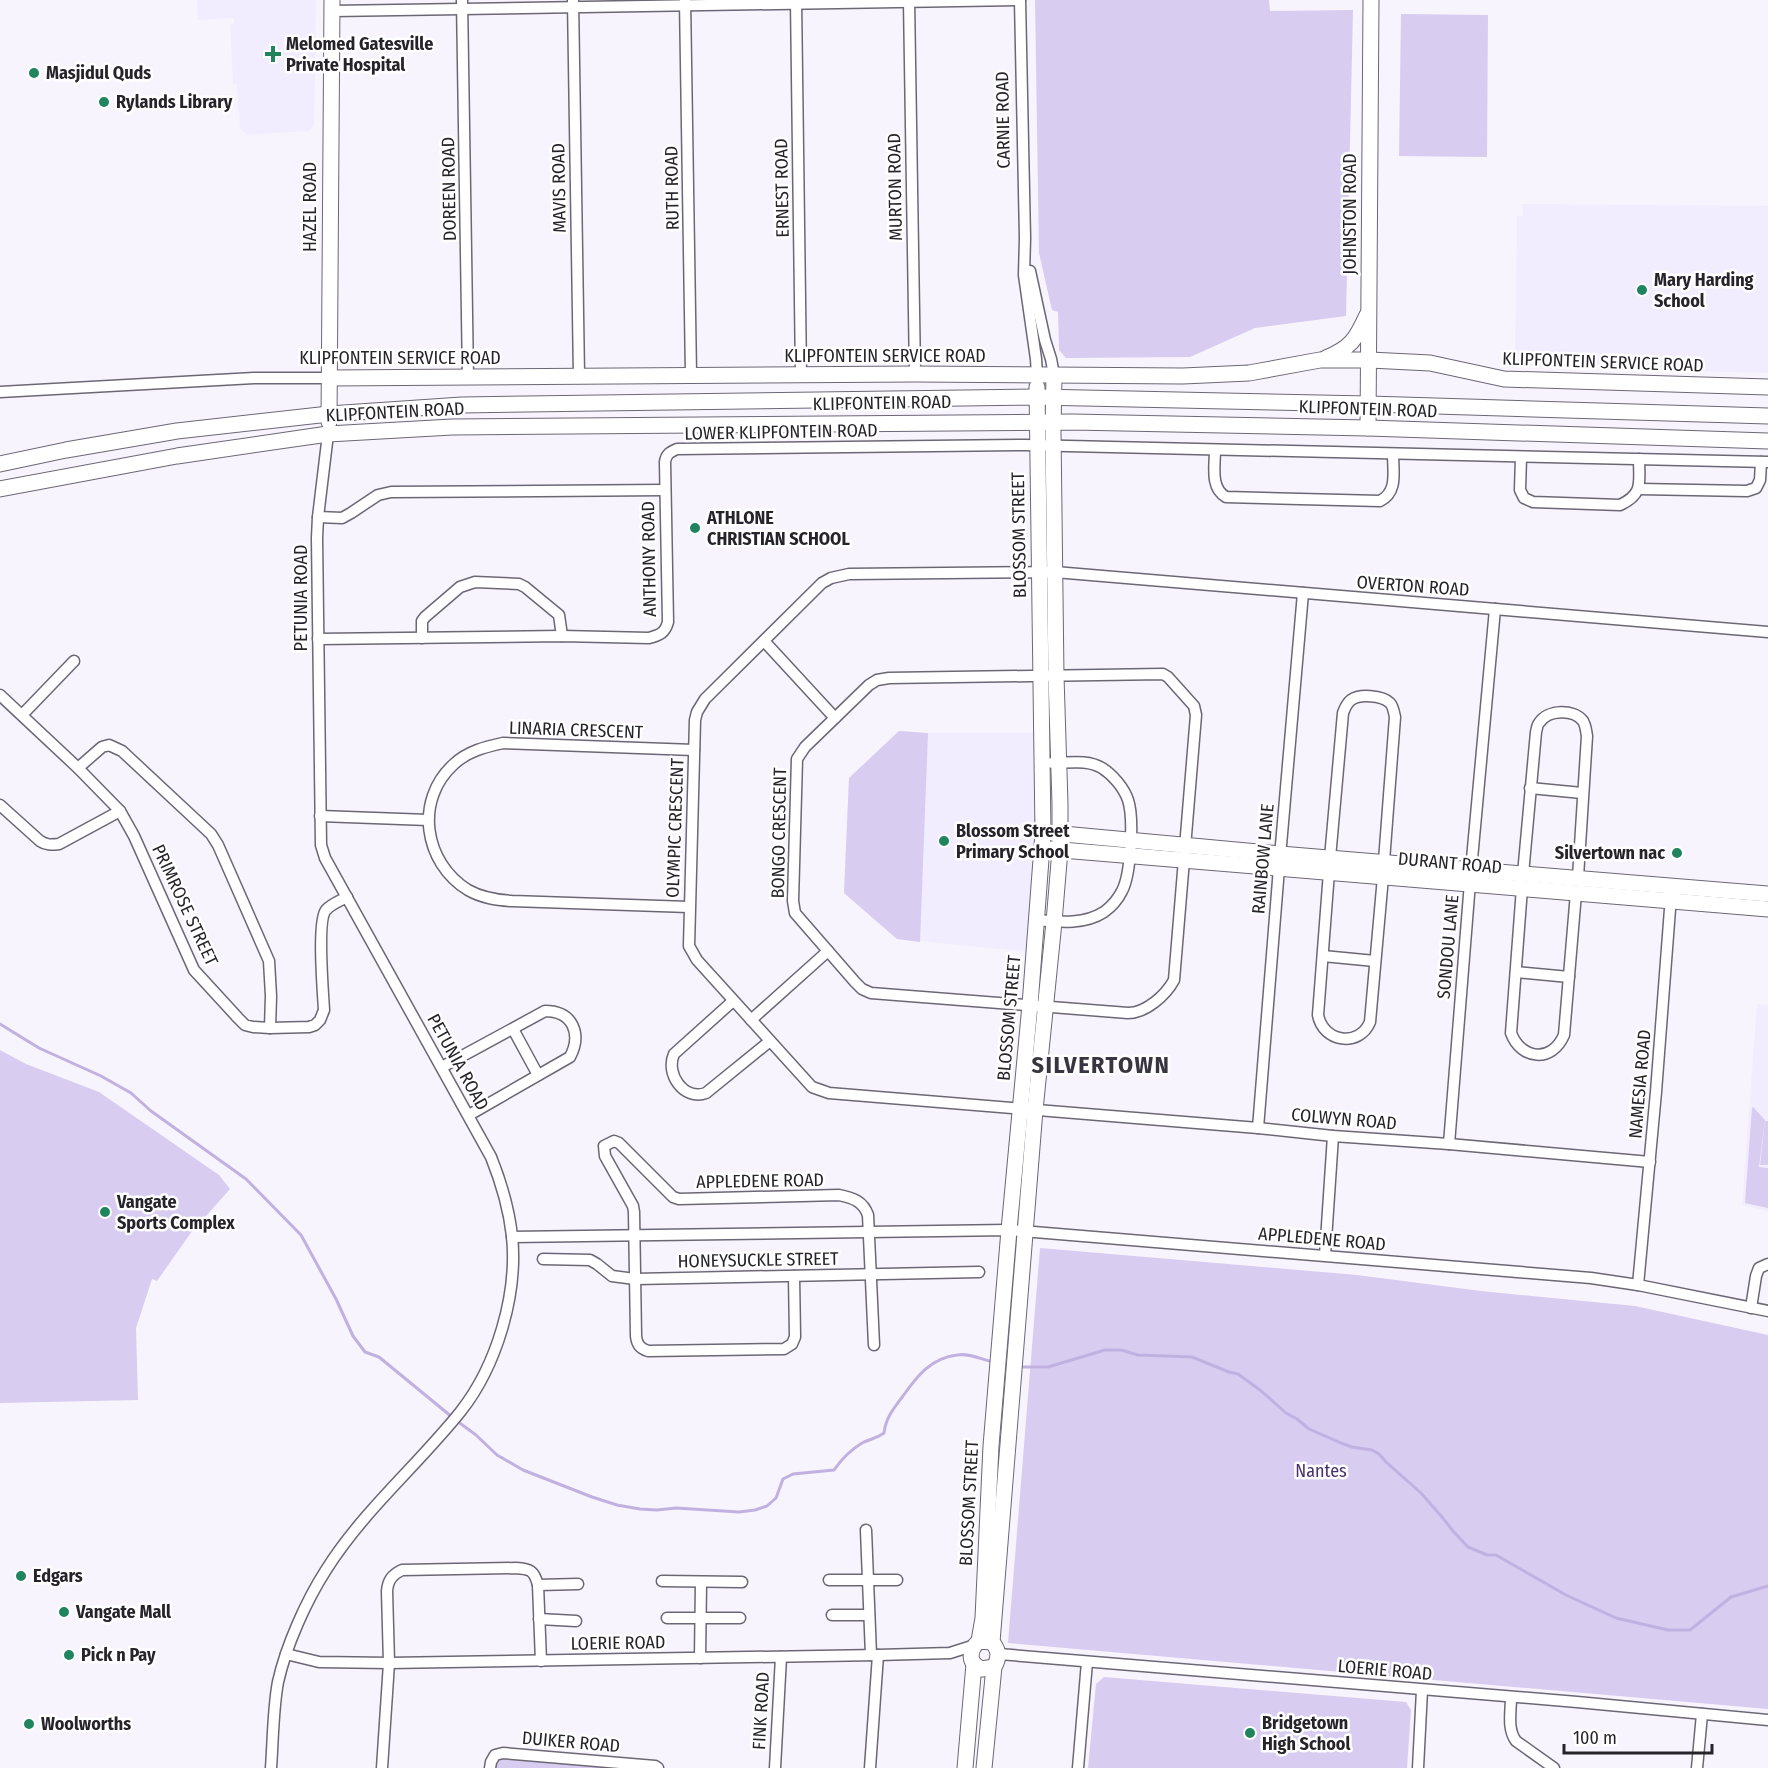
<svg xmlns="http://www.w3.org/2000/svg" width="1768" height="1768" viewBox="0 0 1768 1768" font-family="'Fira Sans Condensed',sans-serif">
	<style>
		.built { fill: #f2ecff }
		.green { fill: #d8ccf0 }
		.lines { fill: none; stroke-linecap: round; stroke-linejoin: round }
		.stream { stroke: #c0b1e1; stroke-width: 3 }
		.street-casing { stroke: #6c6775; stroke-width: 13 }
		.secondary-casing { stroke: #6c6775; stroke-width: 17 }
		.street { stroke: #fff; stroke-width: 10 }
		.secondary { stroke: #fff; stroke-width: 15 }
		.poi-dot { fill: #20845e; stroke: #fff; stroke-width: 2 }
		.labels { text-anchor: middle; stroke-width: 5; stroke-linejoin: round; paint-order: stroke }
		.poi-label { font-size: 18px; font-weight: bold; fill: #26242a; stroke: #fff; text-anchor: start }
		.street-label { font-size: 18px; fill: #26242a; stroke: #fff }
		.park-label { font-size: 18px; fill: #48316b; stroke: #fff }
		.district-label { font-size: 24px; font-weight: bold; letter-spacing: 1.5px; fill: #383440; stroke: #fff }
	</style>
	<rect width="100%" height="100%" fill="#f7f4fe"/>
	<g class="built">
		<polygon points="197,0 316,0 314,125 308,131 246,135 240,128 237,84 233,84 230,24 234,24 234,18 198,20"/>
		<polygon points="1522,204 1768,206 1768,373 1609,369 1607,365 1594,365 1592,368 1515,366 1517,216 1523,216"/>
		<polygon points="899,731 928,733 1042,733 1034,952 897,939 844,893 849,778"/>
		<polygon points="1757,1004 1768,1005 1768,1211 1742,1205"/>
	</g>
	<g class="green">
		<polygon points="1035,0 1269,0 1270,11 1353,10 1346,316 1255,328 1190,357 1066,358 1059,350 1058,312 1052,310 1039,253"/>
		<polygon points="1401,14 1488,15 1487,157 1399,156"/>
		<polygon points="899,731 928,733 920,942 897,939 844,893 849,778"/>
		<polygon points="0,1050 26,1064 99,1092 219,1175 230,1189 190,1234 157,1281 152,1279 136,1328 138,1400 0,1403"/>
		<polygon points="1753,1107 1765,1120 1759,1167 1768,1168 1768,1208 1745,1203 1752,1108"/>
		<polygon points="1765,1121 1768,1121 1768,1165 1760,1165"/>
		<polygon points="1040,1248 1357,1275 1481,1291 1635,1306 1768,1335 1768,1709 1008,1643"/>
		<polygon points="1104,1677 1406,1702 1411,1710 1407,1768 1088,1768 1096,1684"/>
		<polygon points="500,1757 641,1768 495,1768 495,1762"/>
	</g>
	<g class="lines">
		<g class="stream">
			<polyline points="0,1024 39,1048 101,1076 131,1093 151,1111 246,1179 301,1235 336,1299 353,1336 365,1352 379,1357 452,1417"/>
			<polyline points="1020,1367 1048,1367 1105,1350 1121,1350 1138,1355 1192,1357 1229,1372 1238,1374 1260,1390 1286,1413 1297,1419 1309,1429 1341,1443 1352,1447 1372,1450 1379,1454 1386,1462 1421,1493 1442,1517 1453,1531 1468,1547 1487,1555 1496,1555 1566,1595 1616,1618 1668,1630 1690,1630 1731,1597 1768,1586"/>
			<path d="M457 1421 476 1435 497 1455 523 1470 592 1497 617 1505 640 1509 657 1510 676 1508 739 1512 755 1510 767 1506 776 1498 783 1479 793 1474 834 1470C841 1460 852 1449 862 1443 870 1439 877 1438 884 1433 886 1417 894 1408 903 1396 917 1376 931 1358 957 1355 969 1353 981 1359 993 1362"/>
		</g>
		<g class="street-casing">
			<g id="street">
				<polyline points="462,0 468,378"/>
				<polyline points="573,0 579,376"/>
				<polyline points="685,0 691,375"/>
				<polyline points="796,0 801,375"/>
				<polyline points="909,0 915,374"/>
				<polyline points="1020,0 1025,238 1024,275 1036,359 1037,375"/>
				<polyline points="332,11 1020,0"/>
				<polyline points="1030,271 1045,340 1051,359 1054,375"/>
				<polyline points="0,392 254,378 329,378"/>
				<path d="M1215 450C1215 466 1210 488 1226 497L1380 501C1398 492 1393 472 1393 454"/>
				<path d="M1521 457 1520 490 1524 498 1533 502 1620 505C1644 494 1639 482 1639 459"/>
				<polyline points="1639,489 1747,491 1756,488 1760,480 1761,462"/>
				<polyline points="318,517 342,518 351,513 378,495 391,492 665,490"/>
				<polyline points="422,638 422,621 425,617 460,587 475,582 519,584 525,587 559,615 562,636"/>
				<path d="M318 639 562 636 649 638C660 635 665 633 668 622L665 462C666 454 670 452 677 449L1025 445 1768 462"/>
				<polyline points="764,641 835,718"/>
				<path d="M1163 674 1168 677 1194 706 1196 715 1174 980C1166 995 1146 1013 1128 1013L871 993 862 989 855 982 795 913 793 901 797 759 805 747 869 685 877 680 889 678Z"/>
				<path d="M0 695 78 768 120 811 134 836 194 970 238 1018 245 1025 253 1027 270 1028 309 1027 315 1025 320 1020 324 1010C323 993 317 920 326 910 331 904 340 901 347 897"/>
				<polyline points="22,715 74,661"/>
				<polyline points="78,768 102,747 109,745 122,751 211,834 218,845 269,961 271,996 270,1028"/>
				<polyline points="1530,788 1582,793"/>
				<path d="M0 805 40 841C46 845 51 845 59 844L120 811"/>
				<polyline points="320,816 428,820"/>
				<path d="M1330 858 1343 713C1345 708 1346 704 1351 700 1359 694 1382 695 1390 703 1393 706 1394 712 1395 717L1384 861"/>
				<path d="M1329 872 1318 1015C1323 1042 1359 1048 1370 1022L1383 877"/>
				<path d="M1523 874 1536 732C1537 729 1537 725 1539 723 1548 709 1574 709 1583 721 1586 726 1586 731 1587 736L1578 877"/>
				<path d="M1522 888 1511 1033C1521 1060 1552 1063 1564 1035L1576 893"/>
				<path d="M689 907 512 901C496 900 482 898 468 890 424 863 414 800 454 764 468 751 485 747 503 743L694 750"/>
				<path d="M1036 920C1059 922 1084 925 1104 912 1111 907 1118 899 1122 891 1131 874 1134 818 1128 800 1124 788 1113 775 1102 768 1087 759 1069 763 1052 763"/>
				<polyline points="1323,956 1375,961"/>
				<polyline points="1516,972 1569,977"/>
				<path d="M733 1001 674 1054C665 1074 684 1101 706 1093L770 1041"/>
				<polyline points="751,1020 828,951"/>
				<polyline points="513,1029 538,1075"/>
				<path d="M442 1067 545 1011C573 1011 582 1034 570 1057L469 1115"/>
				<polyline points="1258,1128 1279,868 1303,593"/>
				<polyline points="1449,1144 1471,870 1495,609"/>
				<polyline points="1650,1162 1449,1144 1333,1136 1258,1128 829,1093 812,1087 697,960 689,946 695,720 697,712 705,699 822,583 831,578 849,574 1055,572 1768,632"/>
				<polyline points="512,1237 1009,1230 1591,1278 1638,1285 1768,1311"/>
				<polyline points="1325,1255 1333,1136"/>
				<polyline points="543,1259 590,1260 597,1264 612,1276 635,1279 979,1272"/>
				<path d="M794 1276 795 1337 792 1344 784 1349 648 1351C640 1348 637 1345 636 1336L634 1212 633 1206 605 1156 604 1146 614 1141 619 1143 673 1197 679 1199 839 1195C853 1198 863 1201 868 1215L874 1345"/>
				<polyline points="1638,1285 1656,1092 1671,896"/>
				<polyline points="1751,1308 1756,1276 1759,1268 1768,1264"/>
				<polyline points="866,1530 871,1655"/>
				<polyline points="829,1580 897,1580"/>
				<polyline points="662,1581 742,1582"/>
				<polyline points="538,1585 578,1584"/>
				<polyline points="832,1615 869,1615"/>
				<polyline points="667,1618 740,1618"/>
				<polyline points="539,1619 576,1621"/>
				<polyline points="286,1654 319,1662 389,1663 878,1655 950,1653 975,1645"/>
				<polyline points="999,1654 1577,1702 1768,1720"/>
				<polyline points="700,1658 701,1582"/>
				<path d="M1511 1697C1511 1712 1507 1729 1516 1741L1554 1768"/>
				<path d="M271 1768C273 1741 273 1708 278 1682 286 1646 306 1601 326 1570 363 1511 418 1465 461 1411 497 1365 518 1294 512 1236 509 1209 501 1182 491 1157L325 858 321 845 317 538 318 517 328 434"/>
				<path d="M382 1768 389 1663 387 1591C388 1580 392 1575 402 1570L516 1568C530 1569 534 1570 538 1585L541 1661"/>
				<polyline points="490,1768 491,1762 495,1755 503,1753 655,1766 658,1768"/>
				<polyline points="775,1768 781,1657"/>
				<polyline points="870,1768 878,1655"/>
				<polyline points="1078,1768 1087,1662"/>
				<polyline points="1418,1768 1422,1690"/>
				<polyline points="1697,1768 1702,1714"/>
			</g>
		</g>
		<g class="secondary-casing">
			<g id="secondary">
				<path d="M1326 358C1351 348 1356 339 1367 315"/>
				<polyline points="329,378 915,374 1183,376 1249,373 1320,360 1370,360 1430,363 1504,379 1768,387"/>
				<polyline points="329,422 332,0"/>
				<polyline points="1368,428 1371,0"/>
				<polyline points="0,464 66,450 177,431 329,414 462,405 1037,397 1369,404 1768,416"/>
				<polyline points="0,489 177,456 328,434 452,427 1072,422 1368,428 1768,441"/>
				<polyline points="1052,833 1280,854 1768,894"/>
				<polyline points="1050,849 1768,909"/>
				<polyline points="979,1641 983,1618 991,1446 1009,1230 1030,1005 1043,833 1037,387"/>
				<polyline points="992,1642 1035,1110 1054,922 1060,850 1060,804 1056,676 1053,431 1054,375"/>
				<polyline points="965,1768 974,1664"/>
				<path d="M984 1768 994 1667C1000 1657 999 1650 992 1642L979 1641C969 1650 967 1663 982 1669L994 1667"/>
			</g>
		</g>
		<use href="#street" class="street"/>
		<use href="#secondary" class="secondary"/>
	</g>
	<g class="poi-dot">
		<path d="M270 45h6v6h6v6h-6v6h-6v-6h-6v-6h6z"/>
		<circle cx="34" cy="73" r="6"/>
		<circle cx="104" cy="102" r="6"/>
		<circle cx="1642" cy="290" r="6"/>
		<circle cx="695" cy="528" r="6"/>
		<circle cx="944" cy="841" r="6"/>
		<circle cx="1677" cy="853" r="6"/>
		<circle cx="105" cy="1212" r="6"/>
		<circle cx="21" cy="1576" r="6"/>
		<circle cx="64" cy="1612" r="6"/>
		<circle cx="69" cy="1655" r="6"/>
		<circle cx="29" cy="1724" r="6"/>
		<circle cx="1250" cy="1733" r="6"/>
	</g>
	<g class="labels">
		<g class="poi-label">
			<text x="286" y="50">Melomed Gatesville<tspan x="286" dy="21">Private Hospital</tspan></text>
			<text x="46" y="79">Masjidul Quds</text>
			<text x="116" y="108">Rylands Library</text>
			<text x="1654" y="286">Mary Harding<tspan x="1654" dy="21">School</tspan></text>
			<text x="707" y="524">ATHLONE<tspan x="707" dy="21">CHRISTIAN SCHOOL</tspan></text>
			<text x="956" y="837">Blossom Street<tspan x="956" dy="21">Primary School</tspan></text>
			<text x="1665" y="859" text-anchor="end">Silvertown nac</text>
			<text x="117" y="1208">Vangate<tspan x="117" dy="21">Sports Complex</tspan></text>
			<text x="33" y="1582">Edgars</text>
			<text x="76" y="1618">Vangate Mall</text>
			<text x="81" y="1661">Pick n Pay</text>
			<text x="1262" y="1729">Bridgetown<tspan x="1262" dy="21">High School</tspan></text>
			<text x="41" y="1730">Woolworths</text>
		</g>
		<g class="street-label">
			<text transform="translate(1003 120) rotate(-91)" y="6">CARNIE ROAD</text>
			<text transform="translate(895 187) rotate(-91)" y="6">MURTON ROAD</text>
			<text transform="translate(559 188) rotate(-91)" y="6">MAVIS ROAD</text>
			<text transform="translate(672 188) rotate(-91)" y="6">RUTH ROAD</text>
			<text transform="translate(782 188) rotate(-91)" y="6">ERNEST ROAD</text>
			<text transform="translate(449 189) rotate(-91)" y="6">DOREEN ROAD</text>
			<text transform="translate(310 207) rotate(-90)" y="6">HAZEL ROAD</text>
			<text transform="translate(1350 214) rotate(-90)" y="6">JOHNSTON ROAD</text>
			<text x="885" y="362">KLIPFONTEIN SERVICE ROAD</text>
			<text x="400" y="364">KLIPFONTEIN SERVICE ROAD</text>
			<text transform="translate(1603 362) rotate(2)" y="6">KLIPFONTEIN SERVICE ROAD</text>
			<text transform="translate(882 403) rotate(-1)" y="6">KLIPFONTEIN ROAD</text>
			<text transform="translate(1368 409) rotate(2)" y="6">KLIPFONTEIN ROAD</text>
			<text transform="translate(395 412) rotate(-3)" y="6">KLIPFONTEIN ROAD</text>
			<text transform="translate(781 432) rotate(-1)" y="6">LOWER KLIPFONTEIN ROAD</text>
			<text transform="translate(1019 535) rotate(-91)" y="6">BLOSSOM STREET</text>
			<text transform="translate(649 559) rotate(-91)" y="6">ANTHONY ROAD</text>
			<text transform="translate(1413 586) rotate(4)" y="6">OVERTON ROAD</text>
			<text transform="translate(301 598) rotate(-90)" y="6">PETUNIA ROAD</text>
			<text transform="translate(576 730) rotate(2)" y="6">LINARIA CRESCENT</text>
			<text transform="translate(675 828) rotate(-88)" y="6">OLYMPIC CRESCENT</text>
			<text transform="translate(779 833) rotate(-89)" y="6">BONGO CRESCENT</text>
			<text transform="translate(1263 859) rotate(-85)" y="6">RAINBOW LANE</text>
			<text transform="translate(1450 863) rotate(5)" y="6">DURANT ROAD</text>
			<text transform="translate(185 905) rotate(65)" y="6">PRIMROSE STREET</text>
			<text transform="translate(1448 947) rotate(-85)" y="6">SONDOU LANE</text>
			<text transform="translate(1009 1018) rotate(-85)" y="6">BLOSSOM STREET</text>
			<text transform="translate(458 1062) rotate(61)" y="6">PETUNIA ROAD</text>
			<text transform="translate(1640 1084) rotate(-85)" y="6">NAMESIA ROAD</text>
			<text transform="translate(1344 1119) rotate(5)" y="6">COLWYN ROAD</text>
			<text transform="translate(760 1181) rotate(-1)" y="6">APPLEDENE ROAD</text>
			<text transform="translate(1322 1239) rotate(5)" y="6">APPLEDENE ROAD</text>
			<text transform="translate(758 1260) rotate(-1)" y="6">HONEYSUCKLE STREET</text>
			<text transform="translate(969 1503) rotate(-87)" y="6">BLOSSOM STREET</text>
			<text transform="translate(618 1643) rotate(-1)" y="6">LOERIE ROAD</text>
			<text transform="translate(1385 1670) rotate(5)" y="6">LOERIE ROAD</text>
			<text transform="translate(761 1711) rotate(-87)" y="6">FINK ROAD</text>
			<text transform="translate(571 1742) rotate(5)" y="6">DUIKER ROAD</text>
		</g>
		<g class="park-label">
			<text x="1321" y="1477">Nantes</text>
		</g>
		<g class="district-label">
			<text x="1101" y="1073">SILVERTOWN</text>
		</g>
	</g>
	<path d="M1564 1744v9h148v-9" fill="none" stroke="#26242a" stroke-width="3"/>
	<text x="1573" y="1744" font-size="18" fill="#26242a" stroke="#ffffff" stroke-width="4.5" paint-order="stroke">100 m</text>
</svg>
